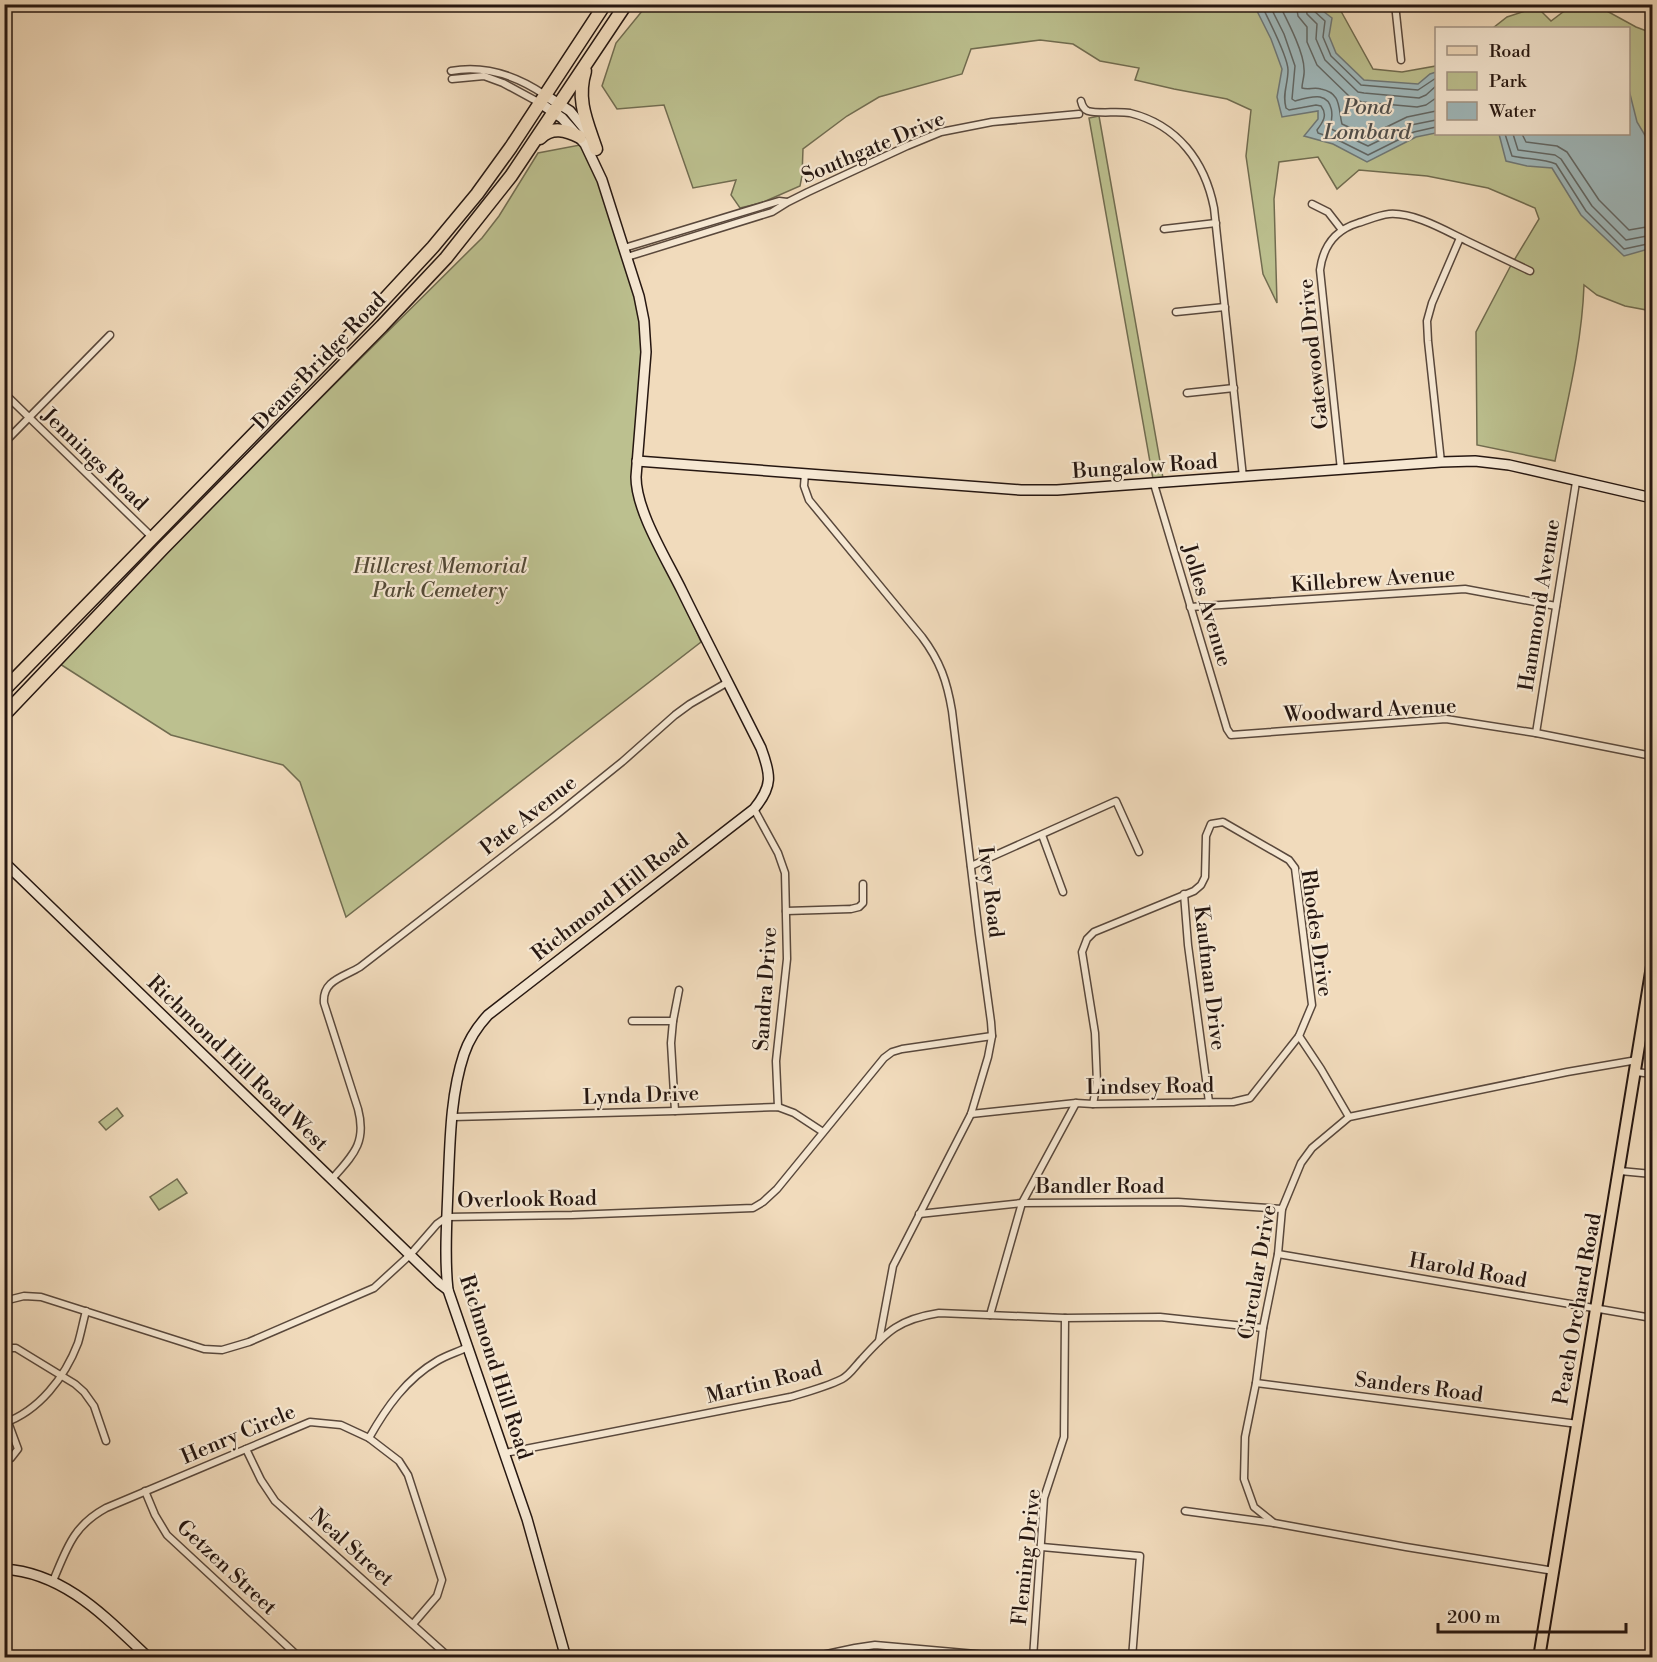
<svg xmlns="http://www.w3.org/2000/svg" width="1657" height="1662" viewBox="0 0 1657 1662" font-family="'Libre Bodoni',serif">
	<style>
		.green { fill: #bcc08f; stroke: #716c50; stroke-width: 1.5 }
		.water { fill: #9fb8bb; stroke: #6f7877; stroke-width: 1.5 }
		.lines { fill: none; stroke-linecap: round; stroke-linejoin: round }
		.shore { stroke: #626866; stroke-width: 1.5 }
		.street-casing { stroke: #59483c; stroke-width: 9 }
		.secondary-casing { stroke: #261711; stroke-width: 12 }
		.primary-casing { stroke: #261711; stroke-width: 14 }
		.highway-casing { stroke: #261711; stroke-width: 15 }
		.street { stroke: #f6e8d3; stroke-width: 6 }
		.secondary { stroke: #f6e8d3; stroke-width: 9 }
		.primary { stroke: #f1dbbc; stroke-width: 10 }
		.highway { stroke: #f1dbbc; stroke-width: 12 }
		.labels { text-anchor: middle; stroke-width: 4.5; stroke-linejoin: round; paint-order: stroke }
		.street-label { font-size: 21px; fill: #261711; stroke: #f6e8d3 }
		.park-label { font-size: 21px; font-style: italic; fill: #534a37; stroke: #f6e8d3 }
		.water-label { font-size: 22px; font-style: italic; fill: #504f4c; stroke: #f6e8d3 }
	</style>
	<rect width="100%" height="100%" fill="#f1dbbc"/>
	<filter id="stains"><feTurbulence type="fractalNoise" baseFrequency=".00333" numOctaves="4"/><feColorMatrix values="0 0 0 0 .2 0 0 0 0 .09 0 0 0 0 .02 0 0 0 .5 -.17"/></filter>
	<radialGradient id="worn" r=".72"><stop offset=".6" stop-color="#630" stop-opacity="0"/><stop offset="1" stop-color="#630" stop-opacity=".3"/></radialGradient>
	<g class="green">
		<path d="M1337 4 1373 69 1402 72 1436 66V134H1628V28H1493L1507 17 1537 7 1551 21 1567 9 1596 5 1636 27 1652 33V311L1625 306 1597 295 1584 285C1582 344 1567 403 1555 461L1477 445 1476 332 1510 267 1539 219 1535 208 1488 188 1427 176 1359 170 1337 189 1318 157 1279 162 1274 199 1277 303 1263 274 1246 156 1251 110 1227 99 1174 89 1135 80 1139 68 1100 61 1073 44 1040 40 971 49 962 74 879 97 847 116 803 149 802 176 800 186 761 203 740 208 731 195 736 180 693 188 664 105 617 109 602 86 616 43 647 5Z"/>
		<polygon points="1099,116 1163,478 1153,479 1089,118"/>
		<polygon points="585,144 633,275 646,352 636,484 652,530 701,642 346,917 300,782 283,765 171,735 60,664 228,490 482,238 499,216 538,153"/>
		<polygon points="117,1108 123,1116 106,1130 99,1122"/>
		<polygon points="177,1179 187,1193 159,1210 150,1197"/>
	</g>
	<g class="water">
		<polygon points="1254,5 1315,5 1332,18 1329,36 1336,53 1364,80 1418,84 1430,74 1436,72 1436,133 1416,137 1367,162 1333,144 1304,136 1318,119 1318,111 1282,117 1277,97 1282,69 1271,39"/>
		<polygon points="1629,90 1637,122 1652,147 1652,248 1624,256 1581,215 1552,168 1527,166 1506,161 1499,134 1628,134"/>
	</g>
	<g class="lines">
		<g class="shore">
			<path d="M1261 4C1268 19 1288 56 1288 70 1288 85 1282 93 1286 108L1289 110 1316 105 1321 106C1328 115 1323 122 1317 130L1318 133 1336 139 1368 155 1414 132 1436 127"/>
			<path d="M1269 4 1284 34 1295 66 1292 99 1295 101C1302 99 1312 96 1320 97 1334 100 1333 117 1330 127L1331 129 1368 146 1411 125 1436 120"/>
			<path d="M1279 4C1287 20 1304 52 1304 69 1305 75 1302 82 1302 88 1308 90 1315 87 1321 89 1342 93 1338 109 1342 124L1368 136 1407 117 1436 111"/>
			<polyline points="1296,4 1298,16 1307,27 1307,42 1317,65 1351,98 1362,102 1417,107 1426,105 1436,98"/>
			<polyline points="1305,4 1307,14 1317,24 1316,39 1325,60 1358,92 1364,93 1419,98 1426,95 1436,86"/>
			<polyline points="1312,4 1313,10 1325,21 1323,37 1331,56 1361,85 1418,90 1436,78"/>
			<path d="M1505 134 1512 156C1525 159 1545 159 1556 164L1586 211 1624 249 1652 243"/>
			<polyline points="1513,134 1518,150 1555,155 1561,159 1592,206 1626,240 1652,235"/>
			<polyline points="1522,134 1526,142 1557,146 1567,152 1599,200 1629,230 1652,226"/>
		</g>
		<g class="street-casing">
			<g id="street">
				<polyline points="1395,4 1401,60"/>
				<path d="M451 71C484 65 517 76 545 95"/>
				<polyline points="452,79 484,76 503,83 540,103"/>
				<path d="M1081 101C1082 105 1083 109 1088 111 1098 114 1118 111 1130 113 1178 125 1205 162 1214 208L1243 477"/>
				<polyline points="1312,204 1328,212 1342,230"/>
				<polyline points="1164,229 1216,223"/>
				<polyline points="624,248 779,201 787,202"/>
				<polyline points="627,257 772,212 788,202 808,192 907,146 941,132 992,122 1079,114"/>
				<polyline points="1176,312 1225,307"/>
				<polyline points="4,393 154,539"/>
				<polyline points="1187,393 1234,388"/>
				<polyline points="4,443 110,335"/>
				<polyline points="1441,462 1428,341 1427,321 1432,303 1460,238"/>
				<path d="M1341 470 1320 270C1323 247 1335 230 1358 223 1368 220 1379 215 1389 214 1414 212 1446 231 1467 241 1488 251 1509 261 1530 271"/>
				<path d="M805 473 804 486 809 500 922 637C940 661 947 681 952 711L979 934 991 1022 992 1036 988 1057 971 1114 893 1266 879 1341"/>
				<polyline points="1154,484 1227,729 1231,735 1446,719 1536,733 1652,756"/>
				<polyline points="1190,607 1465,589 1556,606"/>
				<polyline points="1536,733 1576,482"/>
				<polyline points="754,809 778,853 785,873 787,959 776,1061 778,1107"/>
				<polyline points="1042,835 1063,892"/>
				<polyline points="971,866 1116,801 1139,852"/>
				<polyline points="1184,894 1188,945 1209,1102"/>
				<polyline points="786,911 851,909 859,907 863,903 863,884"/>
				<polyline points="632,1021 673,1021"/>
				<polyline points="1636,1072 1652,1074"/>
				<polyline points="1093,1104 1097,1083 1095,1033 1082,952 1087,939 1094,932 1194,891 1201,885 1205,877 1206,836 1211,824 1223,822 1289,860 1295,868 1312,1005 1299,1036 1321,1069 1349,1117"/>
				<polyline points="675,1111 671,1043 673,1021 679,990"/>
				<polyline points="971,1114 1076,1103 1093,1104 1233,1102 1250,1098 1299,1036"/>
				<polyline points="453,1117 675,1111 778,1107 794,1113 823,1132"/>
				<polyline points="1620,1171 1652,1174"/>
				<path d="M332 1179C353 1155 367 1143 358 1109L324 1003C322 980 344 977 360 967L555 816 622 762 675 715 690 704 728 682"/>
				<polyline points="919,1214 1022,1203 1178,1202 1282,1209"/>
				<polyline points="1278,1254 1652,1318"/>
				<polyline points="4,1301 24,1296 41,1297 204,1349 222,1350 249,1342 374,1288 410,1255 437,1224 447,1217 572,1215 753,1208 763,1202 777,1189 884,1058 892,1052 902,1049 992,1036"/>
				<polyline points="990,1315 1022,1203 1076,1103"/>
				<polyline points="4,1348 16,1348 75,1384 84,1392 94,1406 106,1441"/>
				<polyline points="1256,1383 1578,1424"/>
				<path d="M4 1423C39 1411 65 1377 78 1343 81 1333 83 1322 86 1311"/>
				<path d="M369 1438C386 1408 406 1379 437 1361 447 1355 458 1352 468 1347"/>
				<polyline points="246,1449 261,1480 275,1501 450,1658"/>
				<path d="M505 1453 790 1397C807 1392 826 1387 842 1379 850 1375 856 1365 862 1359 887 1331 900 1319 939 1313L1065 1318 1160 1317 1263 1328"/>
				<polyline points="4,1459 11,1458 18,1449 8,1422"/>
				<polyline points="145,1491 155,1515 167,1535 300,1658"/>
				<polyline points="1185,1511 1274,1523"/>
				<polyline points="1042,1547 1140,1556 1132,1658"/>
				<polyline points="1554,1571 1406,1547 1274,1523 1254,1507 1244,1479 1245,1437 1256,1383 1263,1328 1278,1254 1282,1209 1301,1163 1312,1148 1349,1117 1567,1072 1637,1060"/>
				<path d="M53 1581C67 1548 73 1526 106 1508L310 1422 341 1425 369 1438 399 1461 408 1475 442 1580 437 1596 413 1624"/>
				<polyline points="808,1658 855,1648 875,1645 1020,1658"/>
				<polyline points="1033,1658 1044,1498 1064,1437 1065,1318"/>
			</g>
		</g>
		<g class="secondary-casing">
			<g id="secondary">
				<polyline points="545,95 570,111 588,133"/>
				<path d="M540 103 562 118 585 144 602 180 639 296 644 321 646 352 636 477C636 511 667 560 682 591 708 644 735 696 761 748 771 775 773 786 754 809L488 1015C477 1027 469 1039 464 1054 450 1096 450 1144 448 1188 447 1221 444 1256 448 1290L527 1519 566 1658"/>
				<polyline points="637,461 1021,490 1057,490 1441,462 1475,461 1509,465 1652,498"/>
				<polyline points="4,862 440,1284 448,1290"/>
				<path d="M4 1569C66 1573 107 1619 149 1658"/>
			</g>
		</g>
		<g class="primary-casing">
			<polyline id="primary" points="1539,1658 1652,966"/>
		</g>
		<g class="highway-casing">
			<g id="highway">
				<path d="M585 71C576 100 587 122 596 149"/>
				<path d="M540 138C552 126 566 130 580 137"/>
				<polyline points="4,690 369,316 433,247 477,194 511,147 605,4"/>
				<polyline points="4,715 163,548 382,326 446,258 511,176 626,4"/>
			</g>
		</g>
		<use href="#street" class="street"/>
		<use href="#secondary" class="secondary"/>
		<use href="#primary" class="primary"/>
		<use href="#highway" class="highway"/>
	</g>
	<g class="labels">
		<g class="street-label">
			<text transform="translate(873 147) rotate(-23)" y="7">Southgate Drive</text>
			<text transform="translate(1313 354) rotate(-96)" y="7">Gatewood Drive</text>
			<text transform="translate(319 361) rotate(-46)" y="7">Deans Bridge Road</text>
			<text transform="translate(95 459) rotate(44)" y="7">Jennings Road</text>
			<text transform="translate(1145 466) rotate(-4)" y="7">Bungalow Road</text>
			<text transform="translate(1373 579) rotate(-4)" y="7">Killebrew Avenue</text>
			<text transform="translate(1207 605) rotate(73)" y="7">Jolles Avenue</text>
			<text transform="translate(1539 605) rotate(-81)" y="7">Hammond Avenue</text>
			<text transform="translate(1370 710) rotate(-3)" y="7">Woodward Avenue</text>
			<text transform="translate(528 815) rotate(-38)" y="7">Pate Avenue</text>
			<text transform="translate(991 892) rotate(83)" y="7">Ivey Road</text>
			<text transform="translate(610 897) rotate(-38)" y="7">Richmond Hill Road</text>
			<text transform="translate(1317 933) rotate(82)" y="7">Rhodes Drive</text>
			<text transform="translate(1210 978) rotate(83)" y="7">Kaufman Drive</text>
			<text transform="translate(765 989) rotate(-86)" y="7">Sandra Drive</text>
			<text transform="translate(238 1063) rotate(44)" y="7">Richmond Hill Road West</text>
			<text transform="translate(1150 1086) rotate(-1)" y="7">Lindsey Road</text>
			<text transform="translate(641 1095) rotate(-2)" y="7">Lynda Drive</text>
			<text x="1100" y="1193">Bandler Road</text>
			<text transform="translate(527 1199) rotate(-1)" y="7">Overlook Road</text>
			<text transform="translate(1468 1270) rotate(10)" y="7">Harold Road</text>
			<text transform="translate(1257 1272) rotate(-80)" y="7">Circular Drive</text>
			<text transform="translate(1577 1309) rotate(-80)" y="7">Peach Orchard Road</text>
			<text transform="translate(496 1367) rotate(72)" y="7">Richmond Hill Road</text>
			<text transform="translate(764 1382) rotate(-14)" y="7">Martin Road</text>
			<text transform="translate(1419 1387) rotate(7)" y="7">Sanders Road</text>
			<text transform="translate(238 1434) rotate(-23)" y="7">Henry Circle</text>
			<text transform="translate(352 1547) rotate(42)" y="7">Neal Street</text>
			<text transform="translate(1026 1557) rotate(-84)" y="7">Fleming Drive</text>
			<text transform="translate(227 1567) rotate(43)" y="7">Getzen Street</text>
		</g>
		<g class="park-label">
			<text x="440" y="573">Hillcrest Memorial<tspan x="440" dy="24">Park Cemetery</tspan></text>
		</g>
		<g class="water-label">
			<text x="1367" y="114">Pond<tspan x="1367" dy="25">Lombard</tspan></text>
		</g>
	</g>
	<rect width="1657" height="1662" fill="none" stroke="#f1dbbc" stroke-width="24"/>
	<rect x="6" y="6" width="1645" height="1650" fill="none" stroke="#261711" stroke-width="3"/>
	<rect x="12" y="12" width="1633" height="1638" fill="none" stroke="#261711" stroke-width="1.5"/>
	<rect x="1435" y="27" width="195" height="108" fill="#f6e8d3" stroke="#a39485" stroke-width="1.5"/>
	<rect x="1447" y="46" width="30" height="9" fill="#f1dbbc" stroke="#a39485" stroke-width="1.5"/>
	<text x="1489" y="57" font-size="18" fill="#261711">Road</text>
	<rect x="1447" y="72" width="30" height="18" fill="#bcc08f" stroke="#a39485" stroke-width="1.5"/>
	<text x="1489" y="87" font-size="18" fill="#261711">Park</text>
	<rect x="1447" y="102" width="30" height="18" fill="#9fb8bb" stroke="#a39485" stroke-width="1.5"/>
	<text x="1489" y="117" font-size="18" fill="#261711">Water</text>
	<path d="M1438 1623v9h188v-9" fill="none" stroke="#261711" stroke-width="3"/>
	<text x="1447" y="1623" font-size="18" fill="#261711" stroke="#f6e8d3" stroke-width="4.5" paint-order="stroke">200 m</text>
	<rect width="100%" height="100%" filter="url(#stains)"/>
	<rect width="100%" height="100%" fill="url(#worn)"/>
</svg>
